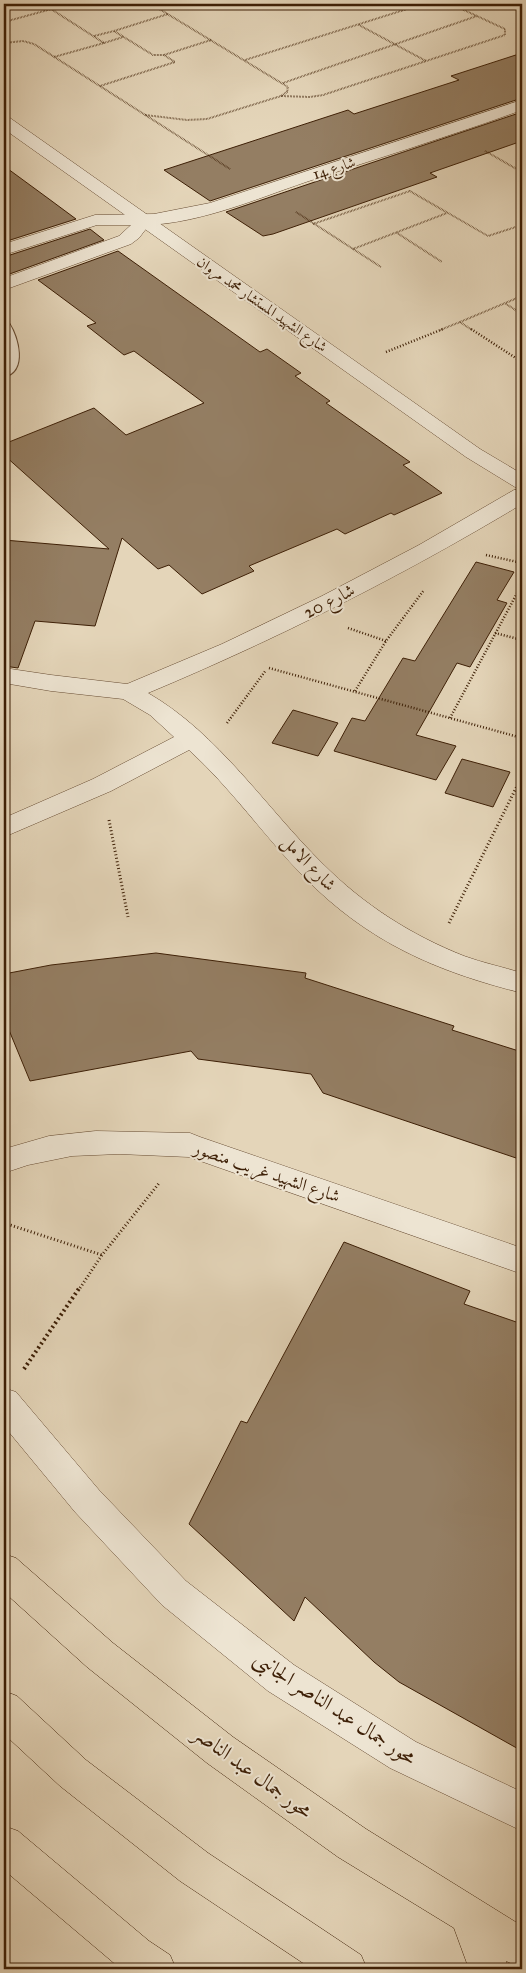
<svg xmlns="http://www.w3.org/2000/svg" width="526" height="1973" viewBox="0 0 526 1973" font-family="'IM FELL Great Primer',Amiri,serif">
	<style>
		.building { fill: #947e63; stroke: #3d1f06 }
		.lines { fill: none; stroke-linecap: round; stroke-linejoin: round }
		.service-casing { stroke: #674c33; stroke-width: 2 }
		.minor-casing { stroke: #674c33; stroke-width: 1 }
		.tertiary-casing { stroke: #674c33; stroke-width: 1 }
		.primary-casing { stroke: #3d1f06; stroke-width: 1 }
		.path-far3 { stroke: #3d1f06; stroke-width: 2; stroke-dasharray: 0.5 1; stroke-linecap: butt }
		.path-far2 { stroke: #3d1f06; stroke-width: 2.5; stroke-dasharray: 1 2; stroke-linecap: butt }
		.path-far1 { stroke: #3d1f06; stroke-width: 3; stroke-dasharray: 1 2.5; stroke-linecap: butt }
		.path { stroke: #3d1f06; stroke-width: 4; stroke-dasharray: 2 3; stroke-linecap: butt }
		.service { fill: #ede4d2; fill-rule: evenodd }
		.minor { fill: #ede4d2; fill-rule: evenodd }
		.tertiary { fill: #ede4d2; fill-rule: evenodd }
		.primary { fill: #e4d5b9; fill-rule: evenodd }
		.labels { text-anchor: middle; stroke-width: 4; stroke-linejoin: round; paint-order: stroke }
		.far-street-label { font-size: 15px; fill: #3d1f06; stroke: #ede4d2 }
		.street-label { font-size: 18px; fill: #3d1f06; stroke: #ede4d2 }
		.near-street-label { font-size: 21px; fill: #3d1f06; stroke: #ede4d2 }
	</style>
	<rect width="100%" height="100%" fill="#e4d5b9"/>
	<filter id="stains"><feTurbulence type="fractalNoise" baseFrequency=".004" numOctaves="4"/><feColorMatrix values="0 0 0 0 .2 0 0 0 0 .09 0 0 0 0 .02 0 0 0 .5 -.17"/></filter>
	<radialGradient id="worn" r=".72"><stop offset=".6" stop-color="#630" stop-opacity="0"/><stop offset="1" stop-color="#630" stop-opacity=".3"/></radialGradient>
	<g class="building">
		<polygon points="522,53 522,98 210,201 164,170 348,110 354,114 459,80 451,76"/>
		<polygon points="522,112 522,141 430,173 437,177 273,234 263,236 226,212"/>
		<polygon points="4,166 49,199 76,219 4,242"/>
		<polygon points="90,229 104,240 4,276 4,257"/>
		<polygon points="118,251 260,352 267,349 301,373 295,376 330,401 326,403 410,462 403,465 442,493 394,515 391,513 345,534 337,529 249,566 254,571 202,594 169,565 158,569 122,538 95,626 35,621 18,668 4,666 4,540 109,549 4,455 4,444 94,408 126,435 204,403 134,351 124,355 87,326 96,323 38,280"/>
		<polygon points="476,562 514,572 497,600 507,603 470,667 457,663 416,735 456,746 436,780 334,751 352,718 365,721 403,658 415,661"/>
		<polygon points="293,710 338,723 318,756 272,743"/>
		<polygon points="462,759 510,772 493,807 445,793"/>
		<polygon points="156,953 306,973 305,978 454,1026 452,1030 522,1052 522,1160 323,1093 311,1074 198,1059 191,1051 30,1081 4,1018 4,974 51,965"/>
		<polygon points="344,1242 470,1291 464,1304 522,1324 522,1751 399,1682 374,1662 305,1597 294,1621 189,1524 241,1421 247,1423"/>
	</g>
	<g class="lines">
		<g class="service-casing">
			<path id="service" d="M4 322 9 323C18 337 28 371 4 377L6 350 4 337Z"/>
		</g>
		<g class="minor-casing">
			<g id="minor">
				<path d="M522 100V110C451 136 378 158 306 182 256 199 203 222 149 225L139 238 131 244 4 290V278L119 236 131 225H97L4 255V244L95 215 154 214 210 203Z"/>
				<path d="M522 489V504C402 576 277 639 148 693 219 734 265 807 323 864 364 905 411 935 464 956 483 963 503 967 522 973V993C435 971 368 942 304 877 264 836 231 788 189 750L111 791 4 837V818L93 779 174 737 150 715 123 699 51 691 4 683V668L51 675 127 684 222 644 322 596 419 545 514 490Z"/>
				<polygon points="96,1131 190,1133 200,1137 522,1248 522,1274 189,1157 119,1154 72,1156 28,1165 4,1173 4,1149 49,1136"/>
				<polygon points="4,1388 16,1392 99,1490 186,1581 294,1665 416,1742 522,1792 522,1831 390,1768 268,1691 162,1605 75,1512 4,1426"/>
			</g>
		</g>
		<g class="tertiary-casing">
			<polygon id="tertiary" points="4,117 10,118 480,449 522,474 522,489 515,487 466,457 4,129"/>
		</g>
		<g class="primary-casing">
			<g id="primary">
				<polygon points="4,1554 16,1558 113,1643 233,1737 366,1829 522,1926 522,1968 506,1961 509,1969 469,1969 454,1928 338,1857 207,1763 87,1667 4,1592"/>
				<polygon points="4,1691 17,1696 86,1760 208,1853 361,1955 367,1969 312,1969 180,1881 60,1786 4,1734"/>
				<polygon points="4,1826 18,1831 149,1941 170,1955 176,1969 121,1969 4,1870"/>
			</g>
		</g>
		<g class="path-far3">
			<polyline points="283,4 285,5"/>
			<polyline points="51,9 104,43 54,57"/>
			<polyline points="168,14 114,31 153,55 164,55 211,40"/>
			<polyline points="4,22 70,4"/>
			<polyline points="359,25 426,61"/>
			<polyline points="94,36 114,31"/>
			<polyline points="4,43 23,41 34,44 230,169"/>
			<polyline points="104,43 123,37"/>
			<polyline points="245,60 423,4"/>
			<polyline points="283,83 477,16"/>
			<polyline points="100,86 175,62 164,55"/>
			<polyline points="281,96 310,97 323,95 505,35 505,29 451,4"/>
			<polyline points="145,115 187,120 207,119 281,96 287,92 288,87 151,4"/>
			<polyline points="485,151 522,172"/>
			<polyline points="296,212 381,267"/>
			<polyline points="313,224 410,191 488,236 522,225"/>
			<polyline points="397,233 442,262"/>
			<polyline points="353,249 447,213"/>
			<polyline points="506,304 522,314"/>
			<polyline points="440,330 460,322"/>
			<polyline points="472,330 460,322 522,296"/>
		</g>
		<g class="path-far2">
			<polyline points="471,329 522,362"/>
			<polyline points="386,352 443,329"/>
			<polyline points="486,555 522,563"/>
			<polyline points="348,628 386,641"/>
			<polyline points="495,633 522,640"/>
			<polyline points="269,668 522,738"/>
			<polyline points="355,691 386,641 424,590"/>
			<polyline points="450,718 522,584"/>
			<polyline points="227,723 266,670"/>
		</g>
		<g class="path-far1">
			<polyline points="109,820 128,917"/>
			<polyline points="449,923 522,776"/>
			<polyline points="4,1223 102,1255"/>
			<polyline points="80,1288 102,1255 160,1182"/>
		</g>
		<polyline class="path" points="24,1369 80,1287"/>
		<use href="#service" class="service"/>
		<use href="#minor" class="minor"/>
		<use href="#tertiary" class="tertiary"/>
		<use href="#primary" class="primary"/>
	</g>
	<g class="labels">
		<g class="far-street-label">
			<text transform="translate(334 168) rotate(-18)" y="5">شارع 14</text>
			<text transform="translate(262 304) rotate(35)" y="5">شارع الشهيد المستشار محمد مروان</text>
		</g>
		<g class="street-label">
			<text transform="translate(329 601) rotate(-27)" y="6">شارع 20</text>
			<text transform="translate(309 863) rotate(46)" y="6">شارع الامل</text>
			<text transform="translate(267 1172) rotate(19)" y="6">شارع الشهيد غريب منصور</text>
		</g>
		<g class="near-street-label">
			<text transform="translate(335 1708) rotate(33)" y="7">محور جمال عبد الناصر الجانبى</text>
			<text transform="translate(253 1772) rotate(36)" y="7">محور جمال عبد الناصر</text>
		</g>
	</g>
	<rect width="526" height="1973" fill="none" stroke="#e4d5b9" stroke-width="20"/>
	<rect x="5" y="5" width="516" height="1963" fill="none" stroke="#3d1f06" stroke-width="2.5"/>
	<rect x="10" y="10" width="506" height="1953" fill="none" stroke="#3d1f06"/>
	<rect width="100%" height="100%" filter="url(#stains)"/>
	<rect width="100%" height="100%" fill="url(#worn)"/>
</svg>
